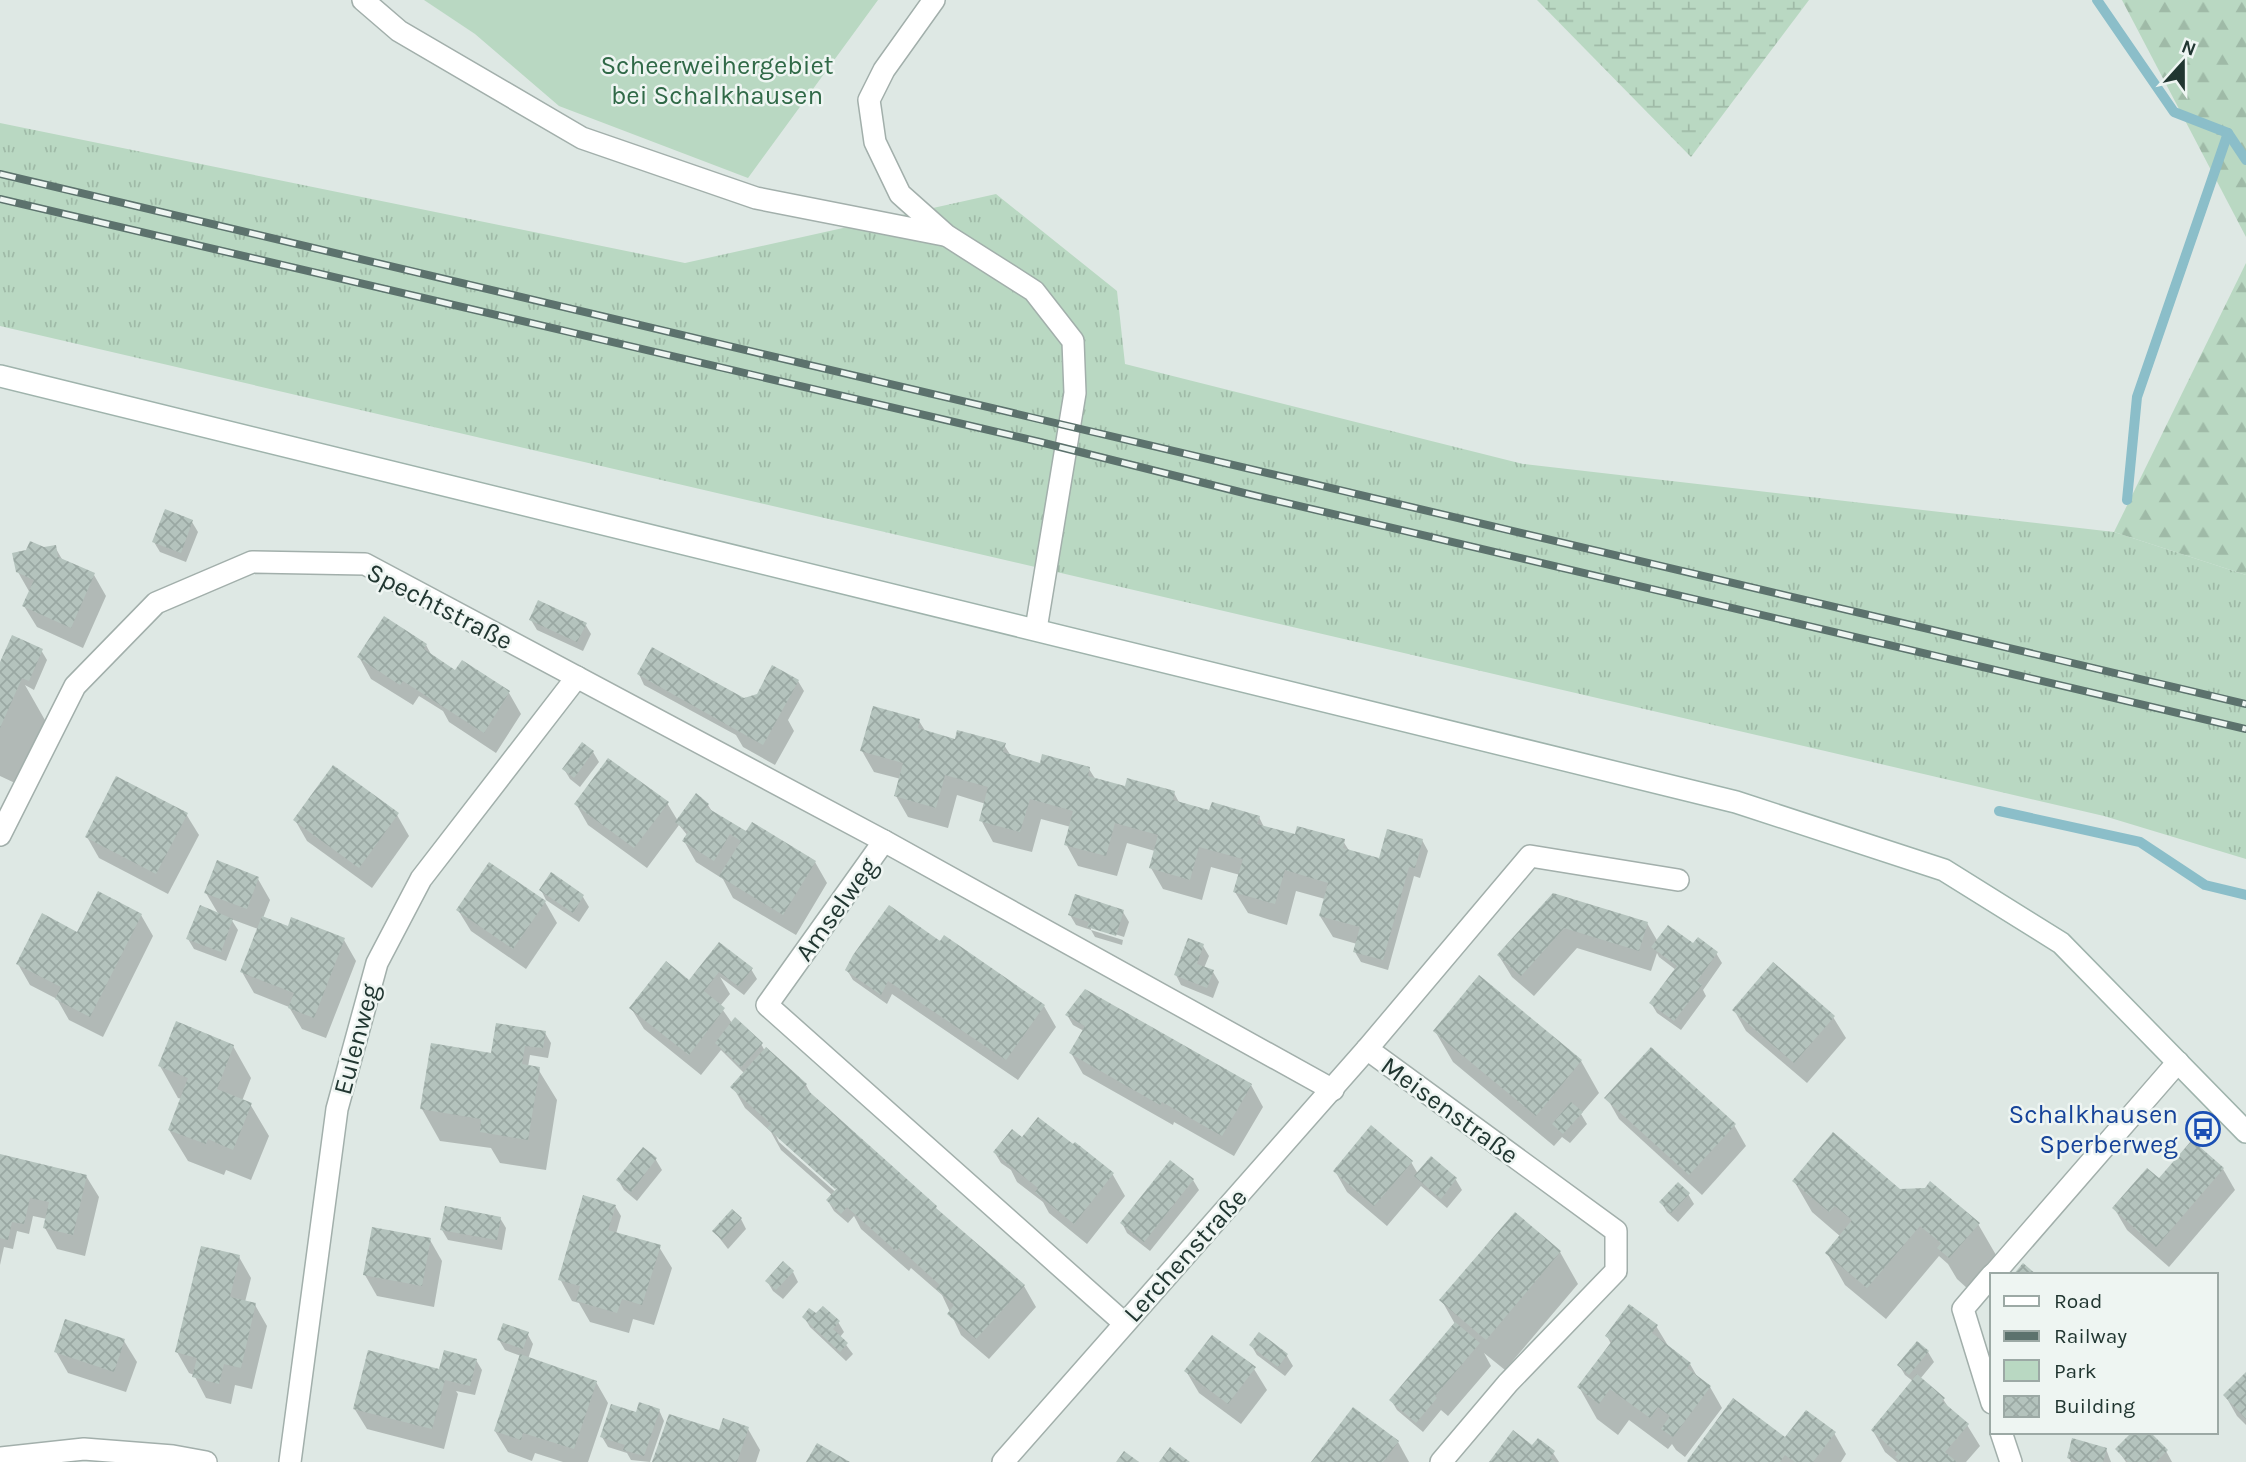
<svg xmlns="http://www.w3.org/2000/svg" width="2246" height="1462" viewBox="0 0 2246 1462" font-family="Karla,sans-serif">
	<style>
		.grass { fill: url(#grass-tufts) }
		.forest { fill: url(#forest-firs) }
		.wetland { fill: url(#wetland-marsh) }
		.park { fill: #b9d8c2 }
		.shadow { fill: #0003; fill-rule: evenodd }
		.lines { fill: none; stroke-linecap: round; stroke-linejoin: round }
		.stream { stroke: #8bbec9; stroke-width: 10 }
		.building { fill: url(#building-cross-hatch) }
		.street-casing { stroke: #a2afab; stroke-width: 24 }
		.secondary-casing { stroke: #9fb3ac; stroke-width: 24 }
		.street { stroke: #fff; stroke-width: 21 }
		.secondary { stroke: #fff; stroke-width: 21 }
		.rail-casing { stroke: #5c726d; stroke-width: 8 }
		.rail { stroke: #eef5f2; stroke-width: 5; stroke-dasharray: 16; stroke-linecap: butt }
		.labels { text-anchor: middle; stroke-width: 5; stroke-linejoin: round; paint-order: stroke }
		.park-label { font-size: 26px; fill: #306947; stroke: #eef5f2 }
		.street-label { font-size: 26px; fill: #213631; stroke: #eef5f2 }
		.transit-label { font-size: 26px; fill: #164399; stroke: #eef5f2; text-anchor: end }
	</style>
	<defs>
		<pattern id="grass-tufts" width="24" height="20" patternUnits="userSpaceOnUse" patternTransform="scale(1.75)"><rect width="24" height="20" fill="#b9d8c2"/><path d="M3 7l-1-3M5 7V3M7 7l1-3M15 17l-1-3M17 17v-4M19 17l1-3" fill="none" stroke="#9fbaa7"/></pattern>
		<pattern id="forest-firs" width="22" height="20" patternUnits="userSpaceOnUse" patternTransform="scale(1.75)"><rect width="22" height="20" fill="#b9d8c2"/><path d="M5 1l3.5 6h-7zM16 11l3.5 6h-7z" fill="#9fbaa7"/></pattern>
		<pattern id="wetland-marsh" width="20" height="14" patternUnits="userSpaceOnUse" patternTransform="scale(1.75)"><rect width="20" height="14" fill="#b9d8c2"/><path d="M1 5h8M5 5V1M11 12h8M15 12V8" fill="none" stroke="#9fbaa7"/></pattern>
		<pattern id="building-cross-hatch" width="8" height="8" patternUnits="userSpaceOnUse" patternTransform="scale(1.75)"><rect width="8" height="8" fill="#b4c3bd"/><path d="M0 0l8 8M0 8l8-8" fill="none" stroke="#9aa8a3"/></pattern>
	</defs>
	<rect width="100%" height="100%" fill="#dee8e4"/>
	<polygon class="grass" points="0,123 685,263 996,194 1117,291 1125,364 1523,464 2114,532 2246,575 2246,859 2104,816 0,326"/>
	<g class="forest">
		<polygon points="2122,0 2246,0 2246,237"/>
		<polygon points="2246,263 2246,575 2114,532"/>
	</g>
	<polygon class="wetland" points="1537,0 1809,0 1691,157"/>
	<polygon class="park" points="424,0 878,0 748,178 559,106 475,34"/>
	<g class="shadow">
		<polygon points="192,522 198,532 186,562 160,552 154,542"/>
		<polygon points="55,547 63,561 94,575 106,596 83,648 37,627 24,606 30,593 18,572 44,549"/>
		<polygon points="531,620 585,624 591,634 583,651 537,630"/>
		<polygon points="426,645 433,658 456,673 462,662 509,693 521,714 496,753 449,722 443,711 419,696 413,705 371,679 359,657"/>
		<polygon points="41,650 47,660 34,690 25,685 54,736 30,790 0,776 0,666"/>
		<polygon points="639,674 744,700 798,681 804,691 788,720 794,731 775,765 743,747 736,735 644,685"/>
		<polygon points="919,721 926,732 956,741 1004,745 1011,756 1041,765 1089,769 1096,780 1126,789 1174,793 1180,804 1211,812 1259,817 1264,827 1296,836 1343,841 1350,852 1378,860 1422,840 1428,851 1420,878 1414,876 1388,970 1361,962 1355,952 1357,944 1333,937 1320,916 1325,899 1296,891 1287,925 1248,913 1235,892 1240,875 1211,867 1202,900 1163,889 1151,868 1155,851 1127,843 1117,876 1078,866 1066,844 1071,827 1041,819 1032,852 993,842 981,820 986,804 957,795 948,828 908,817 896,796 901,779 874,772 862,751"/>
		<polygon points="593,752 599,762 580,787 570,779 564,769"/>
		<polygon points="696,796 708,805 713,813 747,834 815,862 827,883 796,935 733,898 723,879 696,862 684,841 688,836 679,825 647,868 588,825 576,804 667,803 678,821"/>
		<polygon points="186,814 199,835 168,894 99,858 87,837"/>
		<polygon points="397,815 409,836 372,888 307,841 295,820"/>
		<polygon points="551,875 583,897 589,907 579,922 546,900 541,890"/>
		<polygon points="258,879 270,900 263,918 289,928 344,940 356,961 326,1038 302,1029 289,1007 254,993 242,972 258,929 231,919 238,930 226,961 194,949 188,939 219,915 206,893"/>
		<polygon points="1554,895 1647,923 1658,942 1716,953 1722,963 1703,990 1706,996 1681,1030 1657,1013 1651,1003 1676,970 1659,957 1657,953 1651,971 1577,948 1534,996 1512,977 1499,956"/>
		<polygon points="545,902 557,923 526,969 471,931 458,910"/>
		<polygon points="1123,912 1129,922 1124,937 1091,926 1091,930 1123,940 1122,945 1095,937 1091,930 1076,925 1070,915"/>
		<polygon points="141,915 153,936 103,1037 69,1020 57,999 30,985 18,964 78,934"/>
		<path d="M719 944 751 969 757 979 744 995 720 977 730 994 720 1006 732 1023 761 1044 765 1051 806 1085 813 1098 939 1213 1024 1286 1036 1307 989 1359 961 1335 942 1295 911 1268 909 1271 861 1229 854 1216 848 1223 834 1211 828 1201 833 1196 781 1150 771 1132 745 1108 733 1087 745 1074 721 1050 701 1075 644 1029 631 1008 689 982ZM775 1134 843 1194 840 1196 779 1142Z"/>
		<polygon points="941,944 1044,1006 1056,1027 1018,1080 892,994 887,1004 853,980 847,970"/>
		<polygon points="1203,946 1209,956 1204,968 1213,972 1219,982 1213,998 1181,985 1176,975"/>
		<polygon points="1734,1010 1833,1017 1846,1038 1807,1083 1746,1031"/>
		<polygon points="1067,1015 1251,1085 1263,1107 1234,1156 1174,1122 1173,1125 1083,1074 1071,1053 1084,1031 1073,1025"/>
		<polygon points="1435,1031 1581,1061 1599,1093 1581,1114 1587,1124 1570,1143 1562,1137 1554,1146 1453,1062"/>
		<polygon points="545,1033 551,1043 548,1058 530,1055 528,1067 538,1069 557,1100 546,1170 500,1163 491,1148 440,1141 422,1109 493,1055"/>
		<polygon points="233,1046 251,1078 242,1101 250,1104 269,1136 251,1180 226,1170 224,1175 188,1161 169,1130 182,1099 178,1098 160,1066"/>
		<polygon points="1607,1098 1734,1125 1746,1146 1702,1195 1619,1119"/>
		<polygon points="1020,1138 1073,1147 1075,1144 1113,1175 1125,1196 1087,1244 1049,1213 1043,1202 1017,1182 1011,1170 1001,1163 995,1153"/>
		<polygon points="643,1149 656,1160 662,1170 637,1201 624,1190 618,1180"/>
		<polygon points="0,1156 86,1176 99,1197 85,1256 57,1249 45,1228 47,1219 33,1216 29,1234 17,1231 13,1249 4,1247 0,1265"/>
		<polygon points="1431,1159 1456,1180 1462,1190 1447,1208 1421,1186 1387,1226 1347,1192 1335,1171 1411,1162 1418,1174"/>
		<polygon points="2223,1169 2235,1190 2169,1267 2127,1230 2114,1208 2160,1180"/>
		<polygon points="1193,1180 1199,1190 1150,1251 1127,1233 1122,1223"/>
		<polygon points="1794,1181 1900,1191 1978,1224 1996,1255 1968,1289 1957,1279 1948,1264 1939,1256 1886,1319 1845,1285 1827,1253 1841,1237 1812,1212"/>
		<polygon points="1688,1194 1694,1204 1678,1222 1667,1212 1661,1202"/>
		<polygon points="615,1206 621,1216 616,1234 659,1247 672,1268 654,1325 633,1319 629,1333 590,1322 579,1303 572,1301 560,1279"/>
		<polygon points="500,1218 506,1228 502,1250 448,1240 442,1230"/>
		<polygon points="741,1219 746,1229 728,1249 714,1231"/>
		<polygon points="430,1240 442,1261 434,1307 377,1296 365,1275"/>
		<polygon points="1560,1252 1578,1284 1505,1370 1484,1353 1491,1366 1448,1416 1441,1410 1423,1432 1397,1410 1391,1400 1455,1324 1442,1301"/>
		<polygon points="239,1257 251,1278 245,1302 255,1305 267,1326 252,1389 235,1385 231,1404 206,1398 194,1375 189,1373 177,1352"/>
		<polygon points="793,1272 798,1282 783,1299 773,1291 767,1281"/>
		<polygon points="816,1316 838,1322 844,1332 840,1337 853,1354 846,1361 810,1327 804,1317"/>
		<polygon points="1656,1326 1670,1349 1690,1364 1698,1378 1710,1387 1722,1408 1685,1457 1676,1450 1672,1444 1668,1449 1629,1420 1618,1435 1597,1419 1579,1387 1611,1344 1607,1336"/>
		<polygon points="527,1333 533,1344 528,1359 596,1382 608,1403 588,1462 563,1462 535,1453 532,1461 508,1452 495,1431 521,1356 505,1350 499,1340"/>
		<polygon points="1259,1334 1287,1356 1293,1366 1285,1376 1257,1355 1251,1345"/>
		<polygon points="124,1341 137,1362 126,1392 68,1373 56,1352"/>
		<polygon points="1928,1352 1934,1362 1920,1379 1943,1399 1950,1410 1967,1425 1980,1446 1966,1462 1897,1462 1885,1452 1873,1431 1914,1382 1905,1375 1899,1365"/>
		<polygon points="476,1360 482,1370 475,1395 456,1391 458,1394 444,1449 367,1429 354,1408"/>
		<polygon points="1254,1369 1267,1390 1241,1424 1199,1393 1186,1371"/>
		<polygon points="2246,1374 2246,1425 2237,1416 2225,1395"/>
		<polygon points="659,1410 664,1421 650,1462 631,1460 627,1453 608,1447 602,1437 637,1414"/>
		<polygon points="748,1429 760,1450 756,1462 654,1462 720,1433"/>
		<polygon points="2131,1432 2147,1432 2166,1451 2172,1462 2126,1462 2117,1449 2133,1434"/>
		<polygon points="1834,1433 1846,1454 1841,1462 1689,1462 1785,1439"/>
		<polygon points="1398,1442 1409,1462 1314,1462"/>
		<polygon points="1533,1447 1553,1453 1559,1462 1491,1462"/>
		<polygon points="2106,1449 2111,1462 2071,1462 2069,1458"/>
	</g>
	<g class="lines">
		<g class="stream">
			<polyline points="2097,0 2174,112 2228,133 2246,160"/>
			<polyline points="2127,500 2137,397 2228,133"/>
			<polyline points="1999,811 2140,842 2205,885 2246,895"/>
		</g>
	</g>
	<g class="building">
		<polygon points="165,509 193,520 181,553 152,542"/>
		<polygon points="30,541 44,547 56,545 58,557 95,573 71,628 22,606 34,580 16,572 12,553 26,550"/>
		<polygon points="538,600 587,623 577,642 529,620"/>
		<polygon points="384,616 427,644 424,649 455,670 462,660 510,691 484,733 403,681 400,685 357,657"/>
		<polygon points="12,635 43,649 29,681 22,678 0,728 0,662"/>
		<polygon points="652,647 744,698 757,694 772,665 799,680 763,745 637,674"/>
		<polygon points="873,706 920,719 918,728 955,739 957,730 1006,743 1003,752 1040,763 1042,754 1090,767 1088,776 1125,786 1127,778 1175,791 1173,800 1209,810 1212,802 1260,816 1257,824 1295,834 1297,826 1345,839 1343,848 1379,858 1387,829 1423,839 1415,868 1409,867 1383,960 1353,952 1360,927 1319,916 1328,883 1285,870 1275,904 1233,892 1243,859 1199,847 1190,880 1149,868 1158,835 1115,823 1106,856 1064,845 1073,811 1030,799 1020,832 979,821 988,787 945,775 936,808 894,796 903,763 860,751"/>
		<polygon points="582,742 594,751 574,778 562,769"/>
		<polygon points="608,758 669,802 634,848 574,804"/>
		<polygon points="333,765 399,813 359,868 293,820"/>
		<polygon points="116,776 188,813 156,874 85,837"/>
		<polygon points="696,793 709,804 706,807 746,831 752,822 816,861 783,915 719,876 741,841 730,834 714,861 682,841 688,832 675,822"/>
		<polygon points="217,860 259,877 247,909 204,893"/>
		<polygon points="489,862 546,901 513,949 456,910"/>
		<polygon points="551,872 584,895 573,913 539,890"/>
		<polygon points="98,891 142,914 90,1017 55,999 61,987 16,964 42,913 77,932"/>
		<polygon points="1553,893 1648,922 1639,951 1564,928 1521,976 1497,955"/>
		<polygon points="1075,894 1124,910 1116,936 1087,927 1089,922 1068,915"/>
		<polygon points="200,905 233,919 221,952 186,939"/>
		<polygon points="889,905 940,941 944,935 1045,1005 1006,1060 888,981 881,995 845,970 853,955"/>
		<polygon points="262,916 288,926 291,917 345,938 314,1018 288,1008 294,993 240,972"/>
		<polygon points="1668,925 1693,943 1698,937 1718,952 1697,981 1702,985 1674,1021 1649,1003 1677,966 1651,947"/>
		<polygon points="1188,938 1204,944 1197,964 1214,970 1207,988 1174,975"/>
		<polygon points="719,942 753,968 738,986 719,972 704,991 725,1008 689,1055 629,1008 666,961 689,980"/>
		<polygon points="1773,962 1835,1016 1794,1063 1732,1010"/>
		<polygon points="1479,975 1582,1060 1536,1116 1433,1031"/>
		<polygon points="1085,989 1252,1084 1222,1136 1162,1102 1160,1105 1069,1053 1085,1026 1065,1015"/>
		<polygon points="735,1017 763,1043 741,1067 715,1043"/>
		<polygon points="176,1021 234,1045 217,1089 252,1103 233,1150 208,1139 206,1144 168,1130 188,1078 158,1066"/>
		<polygon points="496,1023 546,1031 543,1048 525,1046 522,1064 540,1067 528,1140 480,1132 481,1119 420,1109 431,1043 491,1053"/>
		<polygon points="766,1047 807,1084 804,1087 937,1206 936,1208 1025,1285 976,1339 947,1314 954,1305 936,1289 940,1285 899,1248 896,1251 847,1207 841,1214 826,1200 838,1187 835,1189 767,1128 771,1124 730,1087"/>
		<polygon points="1651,1047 1736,1124 1689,1175 1604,1098"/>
		<polygon points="1571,1102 1583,1112 1563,1134 1552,1124"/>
		<polygon points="1038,1117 1073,1144 1075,1142 1114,1173 1074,1224 1035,1192 1038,1188 993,1152 1012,1129 1022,1137"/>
		<polygon points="1371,1125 1413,1161 1374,1206 1333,1171"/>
		<polygon points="1833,1132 1900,1189 1925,1188 1930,1181 1980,1223 1949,1258 1937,1248 1941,1243 1920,1226 1867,1288 1825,1253 1852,1220 1835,1206 1829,1212 1792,1181"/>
		<polygon points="2192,1140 2224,1168 2156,1247 2112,1208 2147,1168 2159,1178"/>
		<polygon points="643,1147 657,1158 631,1192 616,1180"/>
		<polygon points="0,1154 87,1175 73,1235 43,1228 49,1202 30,1198 24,1224 12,1222 8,1240 0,1238"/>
		<polygon points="1431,1156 1457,1178 1441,1199 1414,1176"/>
		<polygon points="1170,1160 1194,1179 1144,1242 1120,1223"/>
		<polygon points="1678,1182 1690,1193 1671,1213 1659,1202"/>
		<polygon points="583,1195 616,1205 608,1230 661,1245 642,1305 622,1299 617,1313 576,1301 580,1286 558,1280"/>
		<polygon points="445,1206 501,1217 497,1240 440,1230"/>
		<polygon points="732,1209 742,1218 722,1240 712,1231"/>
		<polygon points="1515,1212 1561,1251 1486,1340 1439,1300"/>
		<polygon points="372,1227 431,1238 422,1286 363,1275"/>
		<polygon points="201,1246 240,1255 230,1297 256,1303 241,1368 224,1364 219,1384 192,1377 197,1358 175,1352"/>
		<polygon points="783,1261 794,1271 776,1290 765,1281"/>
		<polygon points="2023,1263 2037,1275 2013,1275"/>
		<polygon points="1629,1304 1658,1325 1652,1333 1691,1363 1687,1368 1711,1386 1673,1437 1661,1429 1670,1416 1658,1407 1650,1418 1610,1389 1599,1404 1577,1387 1612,1341 1605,1336"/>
		<polygon points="823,1306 840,1321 833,1329 848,1343 840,1352 802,1317 809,1308 816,1313"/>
		<polygon points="65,1319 125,1339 114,1372 54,1352"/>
		<polygon points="1455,1322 1480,1343 1435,1396 1437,1398 1416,1423 1389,1400"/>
		<polygon points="503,1323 529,1332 523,1349 497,1340"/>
		<polygon points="1259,1332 1288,1354 1278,1367 1249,1345"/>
		<polygon points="1212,1335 1256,1367 1228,1404 1184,1371"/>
		<polygon points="1917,1341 1929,1351 1909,1375 1897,1365"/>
		<polygon points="368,1350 439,1369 444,1350 477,1359 470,1386 445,1380 432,1429 353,1409"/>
		<polygon points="520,1354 597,1381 574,1449 523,1433 521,1440 494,1431"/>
		<polygon points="2246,1372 2246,1419 2223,1395"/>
		<polygon points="1917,1374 1945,1398 1942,1401 1969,1424 1945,1452 1957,1462 1901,1462 1895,1457 1898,1454 1871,1430"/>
		<polygon points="1733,1398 1785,1437 1806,1410 1836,1432 1813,1462 1795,1462 1785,1455 1780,1462 1688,1462 1687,1461"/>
		<polygon points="639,1402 660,1409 644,1456 623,1450 625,1445 600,1437 611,1404 636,1412"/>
		<polygon points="1353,1407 1399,1441 1383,1462 1311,1462"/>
		<polygon points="669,1414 719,1430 723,1418 749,1427 737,1462 652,1462"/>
		<polygon points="1513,1430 1532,1445 1538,1438 1555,1451 1550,1458 1556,1462 1489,1462"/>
		<polygon points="2132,1432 2150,1432 2168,1450 2156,1462 2128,1462 2115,1449"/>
		<polygon points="2072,1438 2107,1448 2103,1462 2080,1462 2067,1458"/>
		<polygon points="817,1443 850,1462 806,1462"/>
		<polygon points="1170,1447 1190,1462 1159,1462"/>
		<polygon points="1124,1451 1139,1462 1116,1462"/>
	</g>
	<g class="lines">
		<g class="street-casing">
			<g id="street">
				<polyline points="363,0 399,31 582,138 756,198 944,235"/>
				<polyline points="934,0 884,70 869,100 875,142 900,194 946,235 1034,291 1073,341 1075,393 1036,629"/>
				<polyline points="0,835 75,686 156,603 252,562 365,564 884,841"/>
				<polyline points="1992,1275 1963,1309 1992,1403"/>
				<polyline points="1993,1275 2178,1062"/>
				<polyline points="1124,1323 767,1005 884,841 1333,1090"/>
				<polyline points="2001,1432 2011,1462"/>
				<polyline points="0,1458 84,1449 173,1456 206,1462"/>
				<polyline points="290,1462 337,1109 377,963 421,879 577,677"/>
				<polyline points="1003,1462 1367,1049"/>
				<polyline points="1441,1462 1508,1383 1616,1271 1616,1231 1367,1049 1530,856 1678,880"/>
			</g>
		</g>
		<g class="secondary-casing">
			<polyline id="secondary" points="0,376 1736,802 1944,870 2061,943 2246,1132"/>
		</g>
		<use href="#street" class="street"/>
		<use href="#secondary" class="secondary"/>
		<g class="rail-casing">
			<g id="rail">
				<polyline points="0,174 2246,704"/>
				<polyline points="0,199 1040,442 1244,493 2246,729"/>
			</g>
		</g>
		<use href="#rail" class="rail"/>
	</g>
	<defs>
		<g id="bus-ring" transform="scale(1.75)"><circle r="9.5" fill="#eef5f2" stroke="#1a4fb4" stroke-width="1.5"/><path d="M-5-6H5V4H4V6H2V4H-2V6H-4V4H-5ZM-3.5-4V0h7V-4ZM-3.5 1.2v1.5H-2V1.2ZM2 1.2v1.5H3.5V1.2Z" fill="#1a4fb4"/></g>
	</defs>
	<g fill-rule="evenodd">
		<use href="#bus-ring" x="2203" y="1129"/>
	</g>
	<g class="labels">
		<g class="park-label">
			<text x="717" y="74">Scheerweihergebiet<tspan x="717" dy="30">bei Schalkhausen</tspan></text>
		</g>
		<g class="street-label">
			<text transform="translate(440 606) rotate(27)" y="9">Spechtstraße</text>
			<text transform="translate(836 909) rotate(-54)" y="9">Amselweg</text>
			<text transform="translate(356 1039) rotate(-75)" y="9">Eulenweg</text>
			<text transform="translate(1450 1110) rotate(36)" y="9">Meisenstraße</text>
			<text transform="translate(1185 1255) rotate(-48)" y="9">Lerchenstraße</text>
		</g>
		<g class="transit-label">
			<text x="2178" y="1123">Schalkhausen<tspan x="2178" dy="30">Sperberweg</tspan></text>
		</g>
	</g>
	<rect x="1990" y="1273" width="228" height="161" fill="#eef5f2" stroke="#9ca9a5" stroke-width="2"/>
	<rect x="2004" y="1296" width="35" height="10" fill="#ffffff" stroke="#9ca9a5" stroke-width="2"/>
	<text x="2054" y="1308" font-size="21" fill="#213631">Road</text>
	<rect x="2004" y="1331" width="35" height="10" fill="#5c726d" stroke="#9ca9a5" stroke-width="2"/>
	<text x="2054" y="1343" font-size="21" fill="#213631">Railway</text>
	<rect x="2004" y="1360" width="35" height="21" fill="#b9d8c2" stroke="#9ca9a5" stroke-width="2"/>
	<text x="2054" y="1378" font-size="21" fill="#213631">Park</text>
	<rect x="2004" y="1396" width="35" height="21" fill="url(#building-cross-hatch)" stroke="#9ca9a5" stroke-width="2"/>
	<text x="2054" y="1413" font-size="21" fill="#213631">Building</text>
	<g transform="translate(2183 63) rotate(21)" stroke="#eef5f2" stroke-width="5" paint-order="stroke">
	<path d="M0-5L12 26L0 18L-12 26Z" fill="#213631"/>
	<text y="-10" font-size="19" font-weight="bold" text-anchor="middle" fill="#213631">N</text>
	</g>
</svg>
